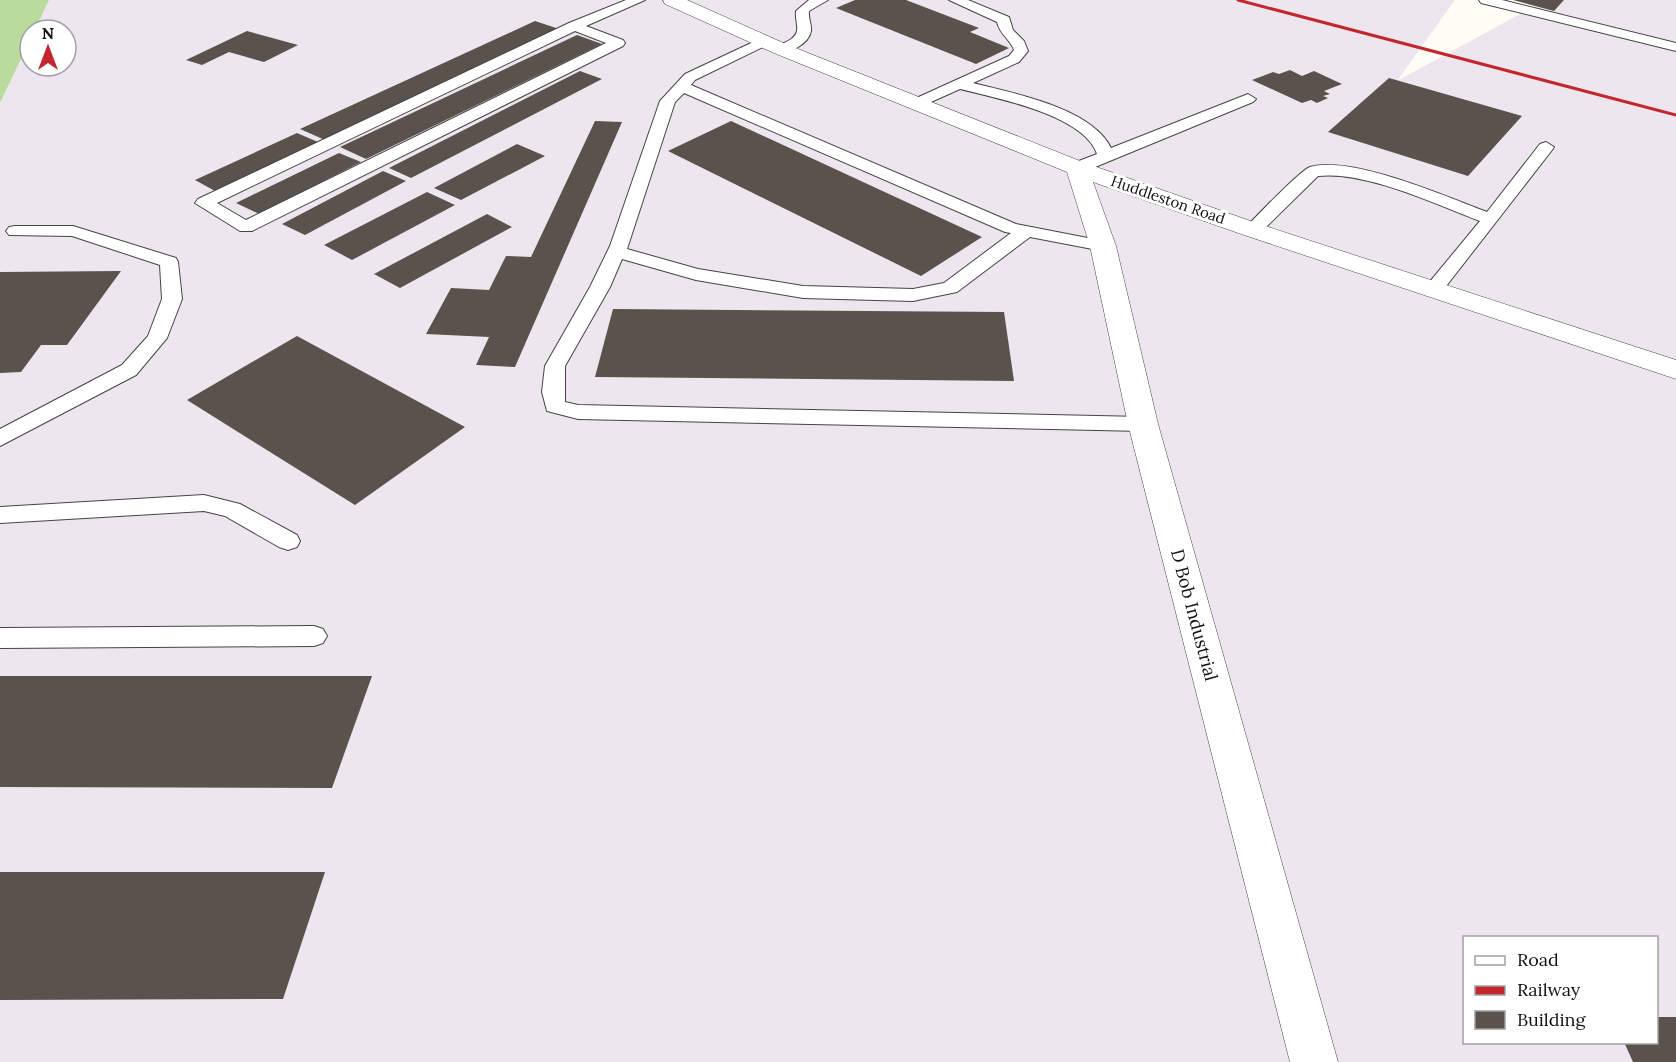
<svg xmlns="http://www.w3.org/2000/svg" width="1676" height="1062" viewBox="0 0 1676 1062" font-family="Lora,serif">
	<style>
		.industrial { fill: #eee6ef; fill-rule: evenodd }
		.forest { fill: #b9dc9c }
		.building { fill: #5a524d }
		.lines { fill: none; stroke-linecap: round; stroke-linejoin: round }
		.service-casing { stroke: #444; stroke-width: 2 }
		.minor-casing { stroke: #444; stroke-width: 1 }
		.service { fill: #fff; fill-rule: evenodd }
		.minor { fill: #fff; fill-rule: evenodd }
		.rail { stroke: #c4262e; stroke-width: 3 }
		.labels { text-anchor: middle; stroke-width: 6; stroke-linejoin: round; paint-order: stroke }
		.far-street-label { font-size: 15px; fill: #111; stroke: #fff }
		.street-label { font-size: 18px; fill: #111; stroke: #fff }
	</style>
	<rect width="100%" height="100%" fill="#fffdf5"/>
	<path class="industrial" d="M49 0H1455L1397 81 1546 0H1676V1062H0V103L30 40V66H66V30H35ZM1464 938H1656V1042H1464Z"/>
	<polygon class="forest" points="0,0 49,0 35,30 30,30 30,40 0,103"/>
	<g class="building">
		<polygon points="855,0 906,0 979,28 970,32 1009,48 976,64 836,8"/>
		<polygon points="1513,0 1564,0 1554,11"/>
		<polygon points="535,21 559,29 325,140 300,129"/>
		<polygon points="247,31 298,45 264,62 229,52 202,65 186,60"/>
		<polygon points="577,35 602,44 366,159 340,147"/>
		<polygon points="1290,70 1302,76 1314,71 1342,84 1324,91 1330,94 1323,96 1328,98 1317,103 1311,100 1302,103 1252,80 1273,72 1279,74"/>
		<polygon points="580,71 602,79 411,178 389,168"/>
		<polygon points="1389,78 1522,116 1468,176 1328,132"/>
		<polygon points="595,121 622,122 515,367 476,365 489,337 426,334 451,288 489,290 506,256 531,257"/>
		<polygon points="731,121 982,237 921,276 668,151"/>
		<polygon points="297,133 318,142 215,191 195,180"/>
		<polygon points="517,144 545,156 461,200 434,188"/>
		<polygon points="339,153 361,162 259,214 236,203"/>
		<polygon points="383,171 406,181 305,235 282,224"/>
		<polygon points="427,192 455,205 352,260 324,245"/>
		<polygon points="487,214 512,227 400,288 374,274"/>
		<polygon points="121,271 67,345 41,345 21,372 0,373 0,272"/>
		<polygon points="613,309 1004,312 1014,381 595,377"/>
		<polygon points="297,336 465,427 355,505 187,400"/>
		<polygon points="0,676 372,676 332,788 0,787"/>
		<polygon points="0,872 325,872 283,999 0,1000"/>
		<polygon points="1656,1017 1676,1017 1676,1062 1633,1062 1624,1042 1656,1042"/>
	</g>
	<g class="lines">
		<g class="service-casing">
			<g id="service">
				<path d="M626 0H645L586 26 623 40 625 43 623 46 252 231H240L195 203 198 199 569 23ZM575 31 606 43 246 220 217 203Z"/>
				<path d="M809 0H828L809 11C808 18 812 25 811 31 809 44 788 55 776 52L774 49C780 43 795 41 797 31 798 25 795 18 796 11Z"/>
				<path d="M949 0H968L1009 17 1013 30 1024 41 1028 51 1019 62 973 83C1013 93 1092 108 1111 148L1243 96 1248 94 1256 99 1253 102 1083 172H1071L1069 168 1071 164 1097 154C1084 115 996 98 960 89L922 106H912L909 103 912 100 1009 56 1014 50C1010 39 1000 35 997 22Z"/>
				<polygon points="1479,0 1502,0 1676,43 1676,51 1481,3"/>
				<path d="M764 37 769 38 771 41 769 44 695 80 691 85 1016 224 1103 241 1109 242 1112 246 1109 250 1103 251 1030 237 957 292 913 301 803 298 696 280 622 259 610 287 565 366V402L578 405 1143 417 1151 419 1154 424 1151 429 1143 431 578 419 547 411 542 392 545 366 590 287 610 246 660 101 685 74ZM684 93 1005 232 1011 233 944 283 913 289 803 286 698 269 627 249 675 102Z"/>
				<path d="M1546 142 1554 147 1552 150 1440 294H1426L1423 290 1480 221C1435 204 1366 171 1318 176L1259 234H1247L1244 230C1251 221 1302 169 1310 167 1351 155 1447 197 1487 212L1540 144Z"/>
				<polygon points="15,226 73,226 176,258 178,262 182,299 167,338 136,375 0,446 0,429 122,365 148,336 162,299 160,265 72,236 9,235 6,231 9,227"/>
				<polygon points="204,495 240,504 297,535 300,541 297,547 288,550 279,547 225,516 204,511 0,523 0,507"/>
				<polygon points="314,626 323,629 327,636 323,643 314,646 0,648 0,628"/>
			</g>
		</g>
		<g class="minor-casing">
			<polygon id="minor" points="663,0 687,0 788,45 1085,163 1262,225 1676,360 1676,379 1244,235 1093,182 1116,246 1158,424 1338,1062 1290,1062 1128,424 1090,246 1067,172 774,53 665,4"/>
		</g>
		<use href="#service" class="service"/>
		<use href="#minor" class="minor"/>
		<polyline class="rail" points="1238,0 1676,115"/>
	</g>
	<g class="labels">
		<g class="far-street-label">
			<text transform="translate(1168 200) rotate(19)" y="5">Huddleston Road</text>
		</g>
		<g class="street-label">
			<text transform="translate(1194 615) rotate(75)" y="6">D Bob Industrial</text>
		</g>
	</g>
	<rect x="1463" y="936" width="195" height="108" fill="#ffffff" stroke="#a0a0a0" stroke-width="1.5"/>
	<rect x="1475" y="956" width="30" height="9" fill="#ffffff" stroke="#a0a0a0" stroke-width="1.5"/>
	<text x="1517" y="966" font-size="18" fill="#111111">Road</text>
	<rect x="1475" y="986" width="30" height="9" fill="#c4262e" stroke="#a0a0a0" stroke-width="1.5"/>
	<text x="1517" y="996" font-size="18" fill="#111111">Railway</text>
	<rect x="1475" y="1011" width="30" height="18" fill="#5a524d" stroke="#a0a0a0" stroke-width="1.5"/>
	<text x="1517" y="1026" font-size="18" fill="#111111">Building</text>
	<g transform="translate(48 48)"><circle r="28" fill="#ffffff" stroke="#a0a0a0" stroke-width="1.5"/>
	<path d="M0-4.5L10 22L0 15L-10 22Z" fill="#c4262e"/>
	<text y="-9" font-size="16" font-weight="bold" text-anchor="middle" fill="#111111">N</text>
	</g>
</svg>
